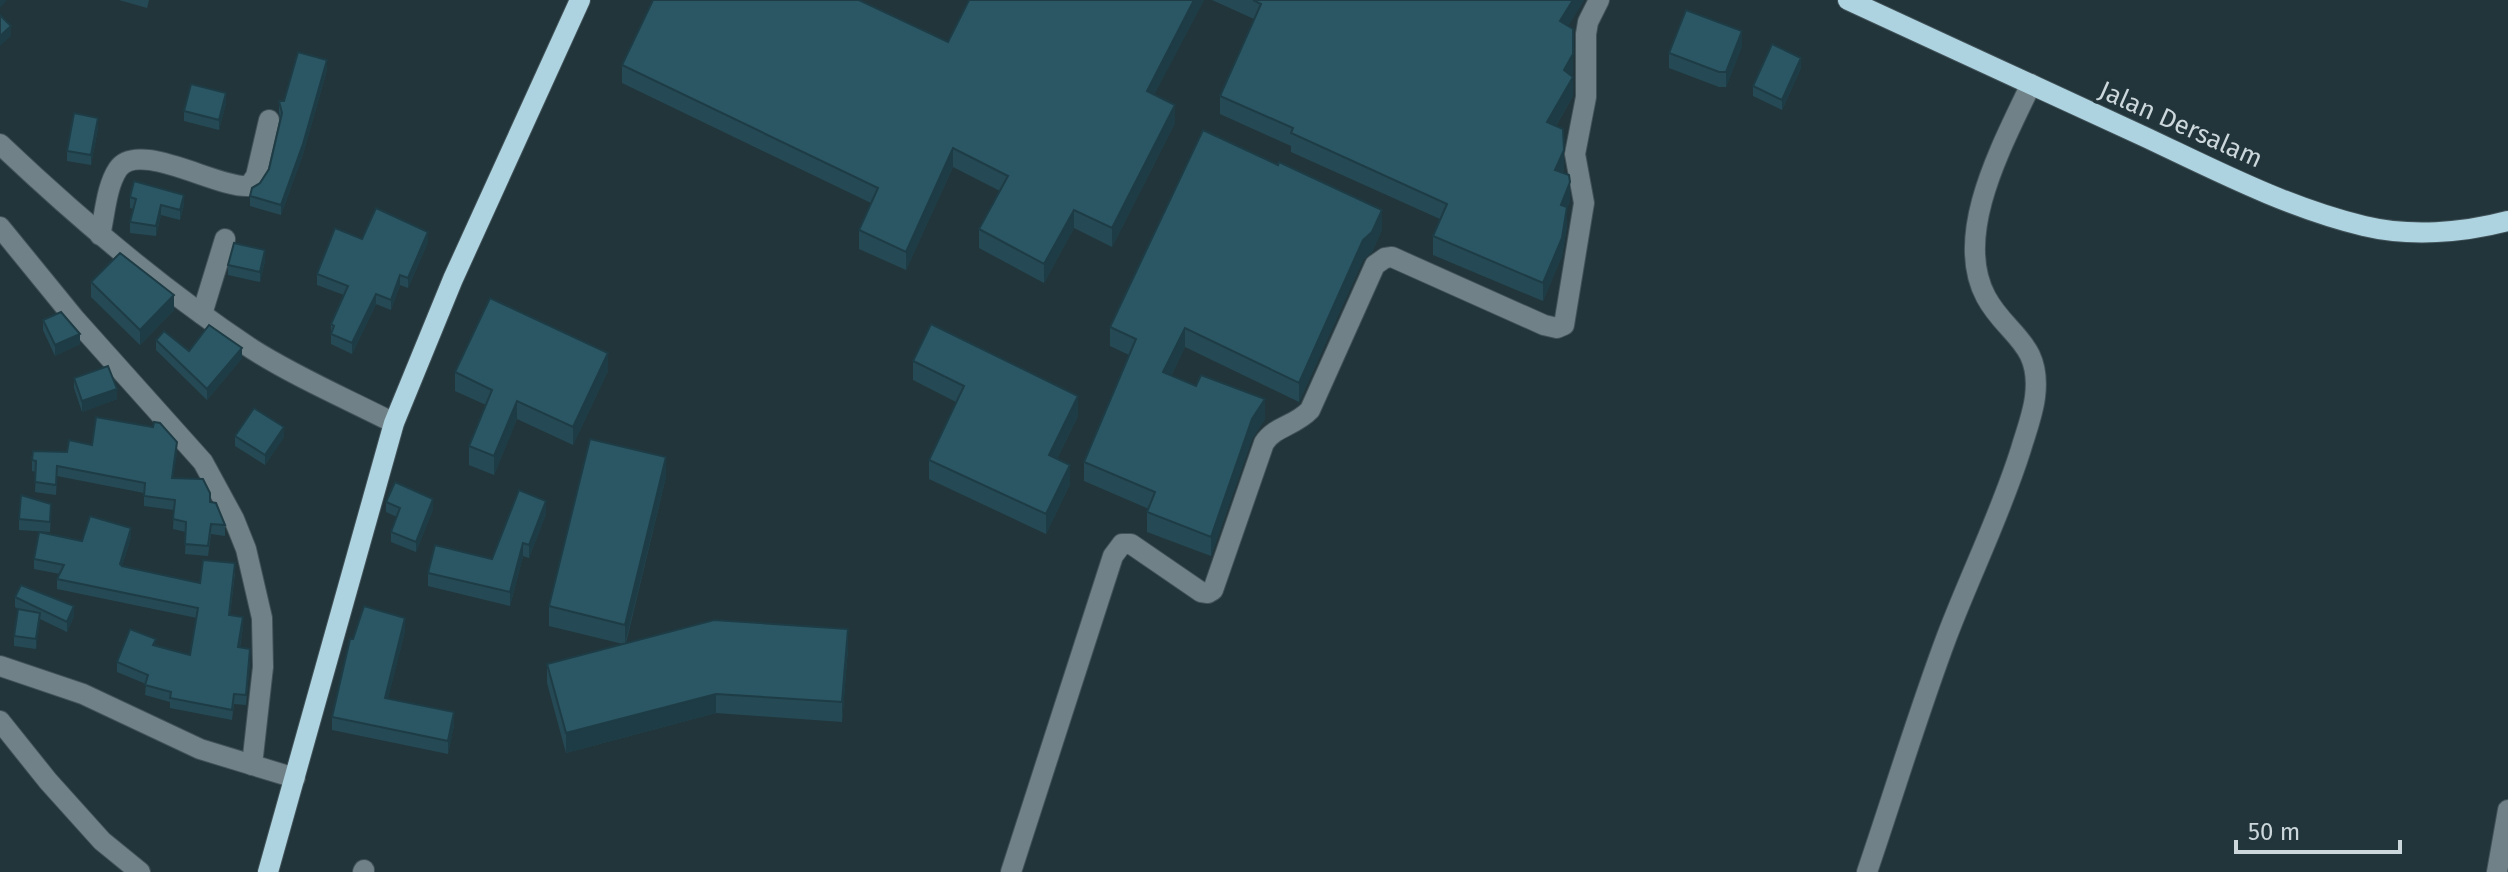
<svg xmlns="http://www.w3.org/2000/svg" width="2508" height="872" viewBox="0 0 2508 872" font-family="'Fira Sans',sans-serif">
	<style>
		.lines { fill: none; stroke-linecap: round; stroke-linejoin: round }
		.minor-casing { stroke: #415258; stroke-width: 22 }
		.major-casing { stroke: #415258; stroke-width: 22 }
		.minor { stroke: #708288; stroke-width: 20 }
		.major { stroke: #add3e0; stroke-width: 20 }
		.wall { fill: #254a55 }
		.shaded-wall { fill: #1e3c45 }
		.building { fill: #2b5663; stroke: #1e3c45; stroke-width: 2 }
		.labels { text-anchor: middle; stroke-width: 7; stroke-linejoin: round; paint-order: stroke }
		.street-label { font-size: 26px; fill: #ccd7db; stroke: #22353b }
	</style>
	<rect width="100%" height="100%" fill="#22353b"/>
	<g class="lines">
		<g class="minor-casing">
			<g id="minor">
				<path d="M0 144C79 219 161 289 252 349 296 377 347 399 394 423"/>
				<polyline points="0,227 75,319 203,462 234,519 246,549 262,618 263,667 252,765"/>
				<path d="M100 235C105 215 106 187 118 169 138 139 218 189 249 186L256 176 269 120"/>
				<polyline points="202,314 225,239"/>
				<polyline points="0,666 83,694 200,749 295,778"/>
				<polyline points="0,721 48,781 102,841 140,872"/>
				<polyline points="363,872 364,870"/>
				<path d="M1011 872 1113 556 1122 544H1131L1201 592 1208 593 1213 590 1264 443C1275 426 1295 426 1310 410L1375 265 1385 258 1392 257 1544 325 1557 328 1564 325 1584 203 1575 154 1586 97V34L1588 22 1599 0"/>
				<path d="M1867 872C1894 793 1918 713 1947 636 1971 573 2001 513 2021 449 2026 432 2033 414 2035 397 2042 342 2006 335 1986 297 1952 234 2004 142 2031 84"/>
				<polyline points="2497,872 2508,810"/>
			</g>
		</g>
		<g class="major-casing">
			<g id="major">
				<path d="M1848 0C1947 46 2046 91 2145 137 2215 170 2288 208 2364 226 2410 237 2463 233 2508 221"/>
				<polyline points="268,872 394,423 453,279 580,0"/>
			</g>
		</g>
		<use href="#minor" class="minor"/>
		<use href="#major" class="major"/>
	</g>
	<g class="wall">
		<polygon points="119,0 149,0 147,8"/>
		<polygon points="1204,0 1154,94 1175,123 1112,247 1074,228 1044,283 979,248 979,229 1000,191 953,167 906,270 859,249 859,230 871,203 622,83 622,65 948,42"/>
		<polygon points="1212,0 1584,0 1568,26 1573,73 1571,76 1573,96 1556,126 1564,168 1563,172 1570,201 1567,209 1567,226 1562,256 1543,301 1433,255 1433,236 1440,219 1291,152 1291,146 1220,114 1220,96 1254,19"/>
		<polygon points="1742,46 1726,87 1719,87 1669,68 1669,53"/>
		<polygon points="1801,68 1782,110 1753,96 1753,86"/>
		<polygon points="327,70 303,154 281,215 250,206 250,196 269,169 280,118 279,112 279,101 284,101"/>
		<polygon points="226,103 219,130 184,121 184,111"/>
		<polygon points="98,128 91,165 67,161 67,151"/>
		<polygon points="130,197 184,205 180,220 161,215 156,236 130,233 130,222 134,209 130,208"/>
		<polygon points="1382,230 1372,252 1363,260 1299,402 1185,347 1171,376 1265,419 1252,439 1211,556 1147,532 1147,512 1149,509 1084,481 1084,462 1129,355 1110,346 1110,327"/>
		<polygon points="362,239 428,242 408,288 400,285 391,310 376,304 352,354 331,344 331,324 344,295 317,285 317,274"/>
		<polygon points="265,261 260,282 228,275 228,265"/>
		<polygon points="91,282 174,310 140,345 91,297"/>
		<polygon points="43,320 80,344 55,356 43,330"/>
		<polygon points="156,340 189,351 242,358 207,400 156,350"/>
		<polygon points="913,361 1078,416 1057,459 1070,484 1046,534 929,479 929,460 956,402 913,380"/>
		<polygon points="608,371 573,445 517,419 494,475 469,465 469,446 486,405 455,391 455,372"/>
		<polygon points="74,378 117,399 82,412 74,388"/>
		<polygon points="235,436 284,437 265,465 235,446"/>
		<polygon points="92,445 177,452 173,478 210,502 225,525 225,536 211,534 208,556 185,554 186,532 173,529 174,510 144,506 144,493 57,476 56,495 35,492 36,472 32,471 32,460"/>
		<polygon points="666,477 626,643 848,648 842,722 716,713 566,753 547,683 547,664 623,644 549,626 549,606"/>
		<polygon points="386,502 433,509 416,552 391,542 391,532 397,517 386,512"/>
		<polygon points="51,514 50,532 19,530 19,519"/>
		<polygon points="546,514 529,558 523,556 510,606 428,586 428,573 492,559"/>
		<polygon points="131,537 122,566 200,583 235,573 230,615 243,627 240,647 250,659 246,705 234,704 232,720 170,708 170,702 145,695 146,684 117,672 117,662 156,645 190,655 197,618 57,589 57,579 60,574 34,569 34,559 82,541"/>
		<polygon points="15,597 74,616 67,632 40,619 36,649 14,646 14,636 19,610 15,607"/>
		<polygon points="405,631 388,698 454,725 448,754 332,730 332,717 353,639"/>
	</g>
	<g class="shaded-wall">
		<polygon points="0,0 7,0 0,8"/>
		<polygon points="1194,0 1204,0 1147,109 1147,91"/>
		<polygon points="1573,0 1584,0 1560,40 1560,21"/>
		<polygon points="11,26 11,36 0,46 0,36"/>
		<polygon points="1742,31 1742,46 1726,87 1726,72"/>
		<polygon points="1573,54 1573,73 1564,88 1564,70"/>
		<polygon points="1801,58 1801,68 1782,110 1782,100"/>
		<polygon points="327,60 327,70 303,154 281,215 281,205"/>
		<polygon points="1573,77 1573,96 1547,141 1547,122"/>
		<polygon points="226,93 226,103 219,130 219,120"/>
		<polygon points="1175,105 1175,123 1112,247 1112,228"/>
		<polygon points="98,118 98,128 91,165 91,155"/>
		<polygon points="953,148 953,167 906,270 906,252"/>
		<polygon points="1564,150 1564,168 1555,188 1555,170"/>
		<polygon points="1570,182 1570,201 1567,209 1567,226 1562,256 1543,301 1543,283 1561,205"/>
		<polygon points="184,195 184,205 180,220 180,210"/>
		<polygon points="161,205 161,215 156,236 156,226"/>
		<polygon points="1074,210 1074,228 1044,283 1044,264"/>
		<polygon points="1382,210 1382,230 1372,252 1363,260 1299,402 1299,383 1363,240"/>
		<polygon points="428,232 428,242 408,288 408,278"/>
		<polygon points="265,250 265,261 260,282 260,272"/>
		<polygon points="400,275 400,285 391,310 391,300"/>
		<polygon points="376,294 376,304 352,354 352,343"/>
		<polygon points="174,295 174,310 140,345 140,330"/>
		<polygon points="1185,328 1185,347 1163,392 1163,372"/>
		<polygon points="80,334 80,344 55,356 55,345"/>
		<polygon points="242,348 242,358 207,400 207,389"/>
		<polygon points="608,353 608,371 573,445 573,427"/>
		<polygon points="117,389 117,399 82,412 82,401"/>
		<polygon points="1078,396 1078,416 1049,475 1049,455"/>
		<polygon points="1265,399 1265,419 1252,439 1211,556 1211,537 1252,419"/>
		<polygon points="517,401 517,419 494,475 494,456"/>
		<polygon points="284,427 284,437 265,465 265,455"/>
		<polygon points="177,442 177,452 172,488 172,478"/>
		<polygon points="666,457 666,477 625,644 625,625"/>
		<polygon points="1070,465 1070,484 1046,534 1046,514"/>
		<polygon points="433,499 433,509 416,552 416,542"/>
		<polygon points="546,501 546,514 529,558 529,545"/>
		<polygon points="131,528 131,537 120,574 120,564"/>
		<polygon points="523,543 523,556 510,606 510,592"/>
		<polygon points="74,606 74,616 67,632 67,622"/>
		<polygon points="40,613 40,623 36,649 36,639"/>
		<polygon points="243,617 243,627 238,657 238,647"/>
		<polygon points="405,618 405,631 385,711 385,698"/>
		<polygon points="848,629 848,648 842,722 842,702"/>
		<polygon points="716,694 716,713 566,753 566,733"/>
		<polygon points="454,712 454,725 448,754 448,741"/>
	</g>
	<g class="building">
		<polygon points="653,0 859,0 948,42 969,0 1194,0 1147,91 1175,105 1112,228 1074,210 1044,264 979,229 1008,176 953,148 906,252 859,230 878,188 622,65"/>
		<polygon points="1253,0 1573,0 1560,21 1573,29 1573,54 1564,70 1573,77 1547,122 1563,129 1564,150 1555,170 1569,175 1570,182 1561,205 1567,207 1562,238 1543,283 1433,236 1447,204 1291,133 1293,128 1220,96 1261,4"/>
		<polygon points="1686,10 1742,31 1726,72 1719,72 1669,53"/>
		<polygon points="0,15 11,26 0,36"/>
		<polygon points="1772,44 1801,58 1782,100 1753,86"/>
		<polygon points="298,52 327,60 303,144 281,205 250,196 252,188 260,183 269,169 282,113 279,101 284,101"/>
		<polygon points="191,84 226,93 219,120 184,111"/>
		<polygon points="74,113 98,118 91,155 67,151"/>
		<polygon points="1203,130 1278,165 1279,162 1382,210 1372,232 1363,240 1299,383 1185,328 1163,372 1196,386 1201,375 1265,399 1252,419 1211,537 1147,512 1155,492 1084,462 1136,339 1110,327"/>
		<polygon points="134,181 184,195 180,210 161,205 156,226 130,222 136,199 130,197"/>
		<polygon points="376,208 428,232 408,278 400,275 391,300 376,294 352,343 331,334 334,326 331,324 348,286 317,274 335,228 362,239"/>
		<polygon points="234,243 265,250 260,272 228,265"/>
		<polygon points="120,253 174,295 140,330 91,282"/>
		<polygon points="490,298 608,353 573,427 517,401 494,456 469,446 492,390 455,372"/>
		<polygon points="61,312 80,334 55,345 43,320"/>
		<polygon points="931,324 1078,396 1049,455 1070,465 1046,514 929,460 964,386 913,361"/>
		<polygon points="209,325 242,348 207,389 156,340 164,331 189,351"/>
		<polygon points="108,366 117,389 82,401 74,378"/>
		<polygon points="254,408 284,427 265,455 235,436"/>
		<polygon points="96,417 153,427 154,422 160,423 177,442 172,478 203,479 210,493 210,502 216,503 225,525 211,524 208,546 185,544 186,522 173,519 175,500 144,496 145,483 57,466 56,485 35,482 36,461 32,460 33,451 67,452 69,440 92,445"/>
		<polygon points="590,439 666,457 625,625 549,606"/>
		<polygon points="395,482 433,499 416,542 391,532 400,508 386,502"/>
		<polygon points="519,490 546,501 529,545 523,543 510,592 428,573 435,545 492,559"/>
		<polygon points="21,495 51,504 50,522 19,519"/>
		<polygon points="90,516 131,528 120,564 122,566 200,583 203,560 235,563 229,615 243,617 238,647 250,649 246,695 234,694 232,710 170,698 171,692 145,685 148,675 117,662 130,629 156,639 153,645 190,655 198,608 57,579 64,565 34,559 39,532 82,541"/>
		<polygon points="21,585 74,606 67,622 15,597"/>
		<polygon points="364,606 405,618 385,698 454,712 448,741 332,717 350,639 353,639"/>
		<polygon points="18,609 40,613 36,639 14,636"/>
		<polygon points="714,620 848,629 842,702 716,694 566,733 547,664"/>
	</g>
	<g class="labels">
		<g class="street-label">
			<text transform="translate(2181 124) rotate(24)" y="9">Jalan Dersalam</text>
		</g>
	</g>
	<path d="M2236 840v12h164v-12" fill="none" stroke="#ccd7db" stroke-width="4"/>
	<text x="2248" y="840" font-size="24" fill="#ccd7db" stroke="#22353b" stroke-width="6" paint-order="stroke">50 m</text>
</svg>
